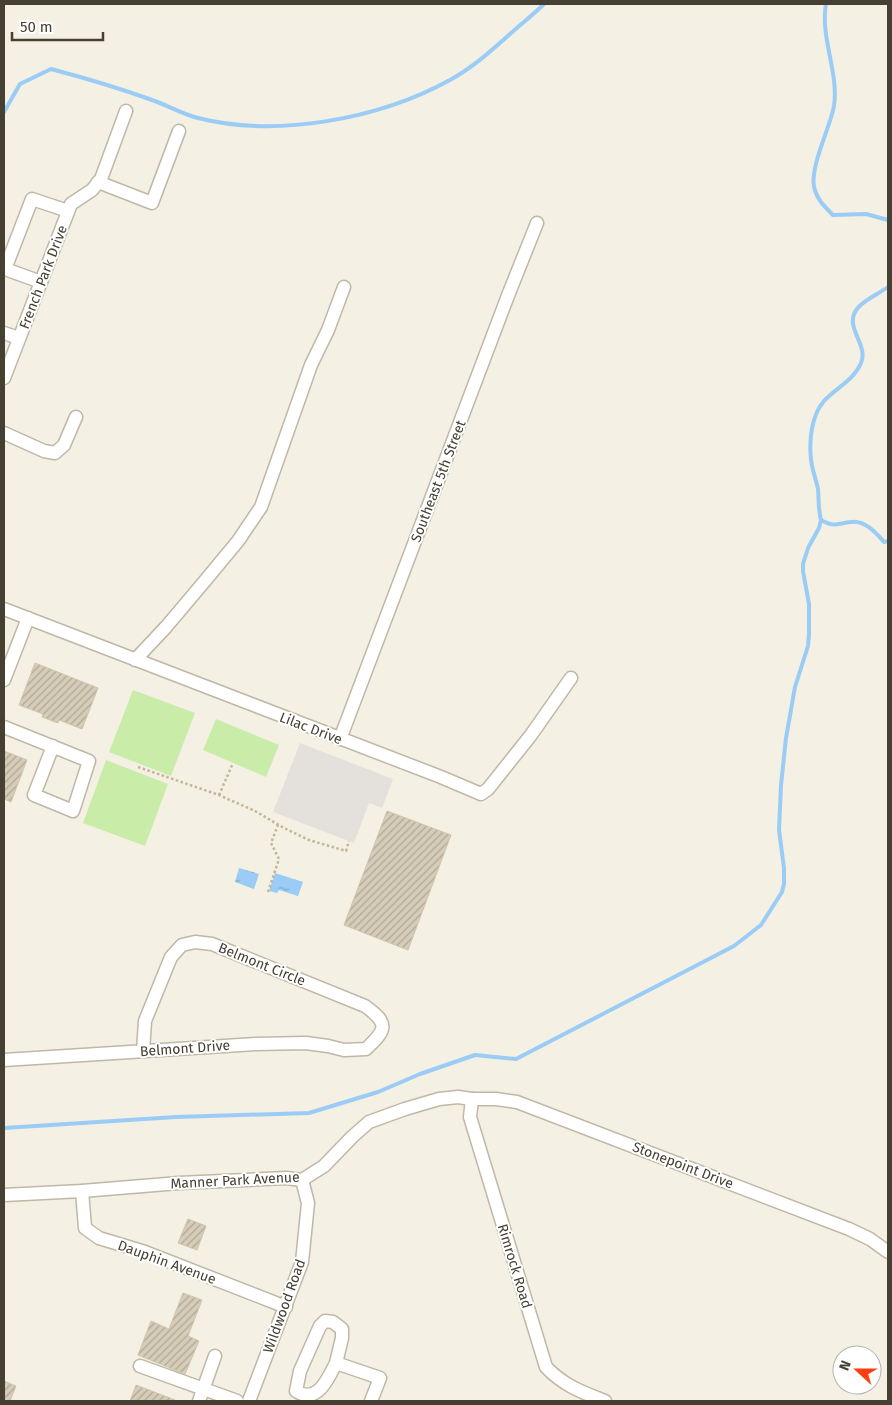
<svg xmlns="http://www.w3.org/2000/svg" width="892" height="1405" viewBox="0 0 892 1405" font-family="'Fira Sans',sans-serif">
	<style>
		.pitch { fill: #caeca9 }
		.parking { fill: #e4e1dd }
		.water { fill: url(#water-ripples) }
		.lines { fill: none; stroke-linecap: round; stroke-linejoin: round }
		.stream { stroke: #9accf6; stroke-width: 4 }
		.building { fill: url(#building-hatch); stroke: #d1c4ab }
		.minor-casing { stroke: #c0b8a6; stroke-width: 15 }
		.path { stroke: #c3b596; stroke-width: 2.5; stroke-dasharray: 2.5 2.5; stroke-linecap: butt }
		.minor { stroke: #fff; stroke-width: 12 }
		.labels { text-anchor: middle; stroke-width: 4; stroke-linejoin: round; paint-order: stroke }
		.street-label { font-size: 14px; fill: #464033; stroke: #fff }
	</style>
	<defs>
		<pattern id="water-ripples" width="26" height="14" patternUnits="userSpaceOnUse" patternTransform="scale(1.25)"><rect width="26" height="14" fill="#9accf6"/><path d="M2 4q2-2 4 0t4 0M15 11q2-2 4 0t4 0" fill="none" stroke="#7fa7c8"/></pattern>
		<pattern id="building-hatch" width="6" height="6" patternUnits="userSpaceOnUse" patternTransform="scale(1.25)"><rect width="6" height="6" fill="#d6ccb8"/><path d="M-1 1l2-2M0 6l6-6M5 7l2-2" fill="none" stroke="#afa796"/></pattern>
	</defs>
	<rect width="100%" height="100%" fill="#f4f0e4"/>
	<g class="pitch">
		<polygon points="133,690 195,713 171,776 109,752"/>
		<polygon points="216,719 279,745 266,777 203,750"/>
		<polygon points="106,760 168,784 145,846 83,823"/>
	</g>
	<polygon class="parking" points="300,743 393,779 382,808 369,803 354,843 273,812"/>
	<g class="water">
		<polygon points="239,868 259,874 254,889 235,882"/>
		<polygon points="275,873 303,882 298,896 279,890 277,893 269,891"/>
	</g>
	<g class="lines">
		<g class="stream">
			<path d="M826 4C820 38 839 72 834 106 830 128 810 166 814 187 817 200 825 207 833 215L866 214 888 220"/>
			<path d="M4 112 20 84 51 69C85 78 119 88 152 100 167 105 182 114 198 118 277 138 379 119 450 80 472 68 491 51 510 34 521 24 533 15 544 4"/>
			<path d="M888 287C880 293 862 301 857 309 843 327 869 344 861 363 854 380 836 388 824 401 811 416 809 441 811 459 812 470 816 479 818 489 819 500 818 509 821 520 835 528 838 523 851 522 865 520 876 533 884 542L888 541"/>
			<polyline points="4,1128 176,1117 309,1113 378,1092 420,1074 475,1055 516,1059 734,946 761,925 782,892 784,884 784,868 779,830 781,785 786,738 795,687 808,646 809,634 809,604 803,571 803,564 808,548 819,528 821,520"/>
		</g>
	</g>
	<g class="building">
		<polygon points="35,663 98,688 82,729 59,720 58,723 42,717 43,714 19,705"/>
		<polygon points="4,751 27,760 11,802 4,799"/>
		<polygon points="387,811 451,835 408,950 344,925"/>
		<polygon points="188,1219 206,1226 197,1250 178,1243"/>
		<polygon points="183,1293 202,1300 188,1336 199,1341 185,1374 138,1355 151,1321 169,1329"/>
		<polygon points="4,1381 16,1386 10,1401 4,1401"/>
		<polygon points="136,1385 175,1400 175,1401 130,1401"/>
	</g>
	<g class="lines">
		<g class="minor-casing">
			<g id="minor">
				<polyline points="98,182 152,203 179,131"/>
				<polyline points="41,282 5,269 32,199 68,211"/>
				<polyline points="4,333 19,338"/>
				<polyline points="4,378 71,204 92,190 101,179 126,111"/>
				<polyline points="4,433 44,451 55,453 64,445 76,417"/>
				<polyline points="4,609 441,777 481,794 488,789 531,735 571,678"/>
				<polyline points="135,660 166,627 204,582 238,541 261,507 311,365 328,330 344,287"/>
				<polyline points="4,680 28,618"/>
				<polyline points="4,727 89,761 73,811 34,795 53,746"/>
				<polyline points="340,739 509,293 537,223"/>
				<path d="M4 1060 256 1044 306 1043 328 1046 344 1050 366 1049C386 1030 390 1024 365 1006L212 944 195 942 182 945 171 957 145 1021 143 1051"/>
				<path d="M472 1099 470 1117 546 1367C563 1385 581 1392 605 1401"/>
				<polyline points="82,1191 85,1228 99,1238 145,1252 286,1307"/>
				<polyline points="4,1195 82,1191 179,1183 286,1178 302,1180 324,1166 352,1137 369,1122 405,1109 439,1099 458,1097 472,1099 496,1099 517,1102 849,1229 870,1239 888,1252"/>
				<path d="M336 1363 342 1338V1329L333 1322 325 1321 320 1326 300 1371 296 1391C317 1405 328 1379 336 1363L380 1378 371 1401"/>
				<polyline points="140,1366 237,1401"/>
				<polyline points="199,1401 215,1356"/>
				<polyline points="249,1401 302,1262 308,1203 302,1180"/>
			</g>
		</g>
		<g class="path">
			<polyline points="138,767 219,795 255,811 284,828 309,840 346,851 349,841"/>
			<polyline points="219,795 233,763"/>
			<polyline points="268,892 279,859 271,843 278,825"/>
		</g>
		<use href="#minor" class="minor"/>
	</g>
	<g class="labels">
		<g class="street-label">
			<text transform="translate(43 277) rotate(-69)" y="5">French Park Drive</text>
			<text transform="translate(438 481) rotate(-69)" y="5">Southeast 5th Street</text>
			<text transform="translate(311 728) rotate(21)" y="5">Lilac Drive</text>
			<text transform="translate(262 964) rotate(22)" y="5">Belmont Circle</text>
			<text transform="translate(185 1048) rotate(-4)" y="5">Belmont Drive</text>
			<text transform="translate(683 1165) rotate(21)" y="5">Stonepoint Drive</text>
			<text transform="translate(235 1180) rotate(-3)" y="5">Manner Park Avenue</text>
			<text transform="translate(167 1262) rotate(20)" y="5">Dauphin Avenue</text>
			<text transform="translate(515 1266) rotate(73)" y="5">Rimrock Road</text>
			<text transform="translate(284 1306) rotate(-70)" y="5">Wildwood Road</text>
		</g>
	</g>
	<rect width="892" height="1405" fill="none" stroke="#464033" stroke-width="10"/>
	<g transform="translate(857 1370) rotate(291)"><circle r="24" fill="#ffffff" stroke="#b5b3ad"/>
	<path d="M0-4L9 19L0 12L-9 19Z" fill="#ff3f10"/>
	<text y="-8" font-size="14" font-weight="bold" text-anchor="middle" fill="#464033">N</text>
	</g>
	<path d="M12 32v8h91v-8" fill="none" stroke="#464033" stroke-width="2.5"/>
	<text x="20" y="32" font-size="15" fill="#464033" stroke="#ffffff" stroke-width="4" paint-order="stroke">50 m</text>
</svg>
